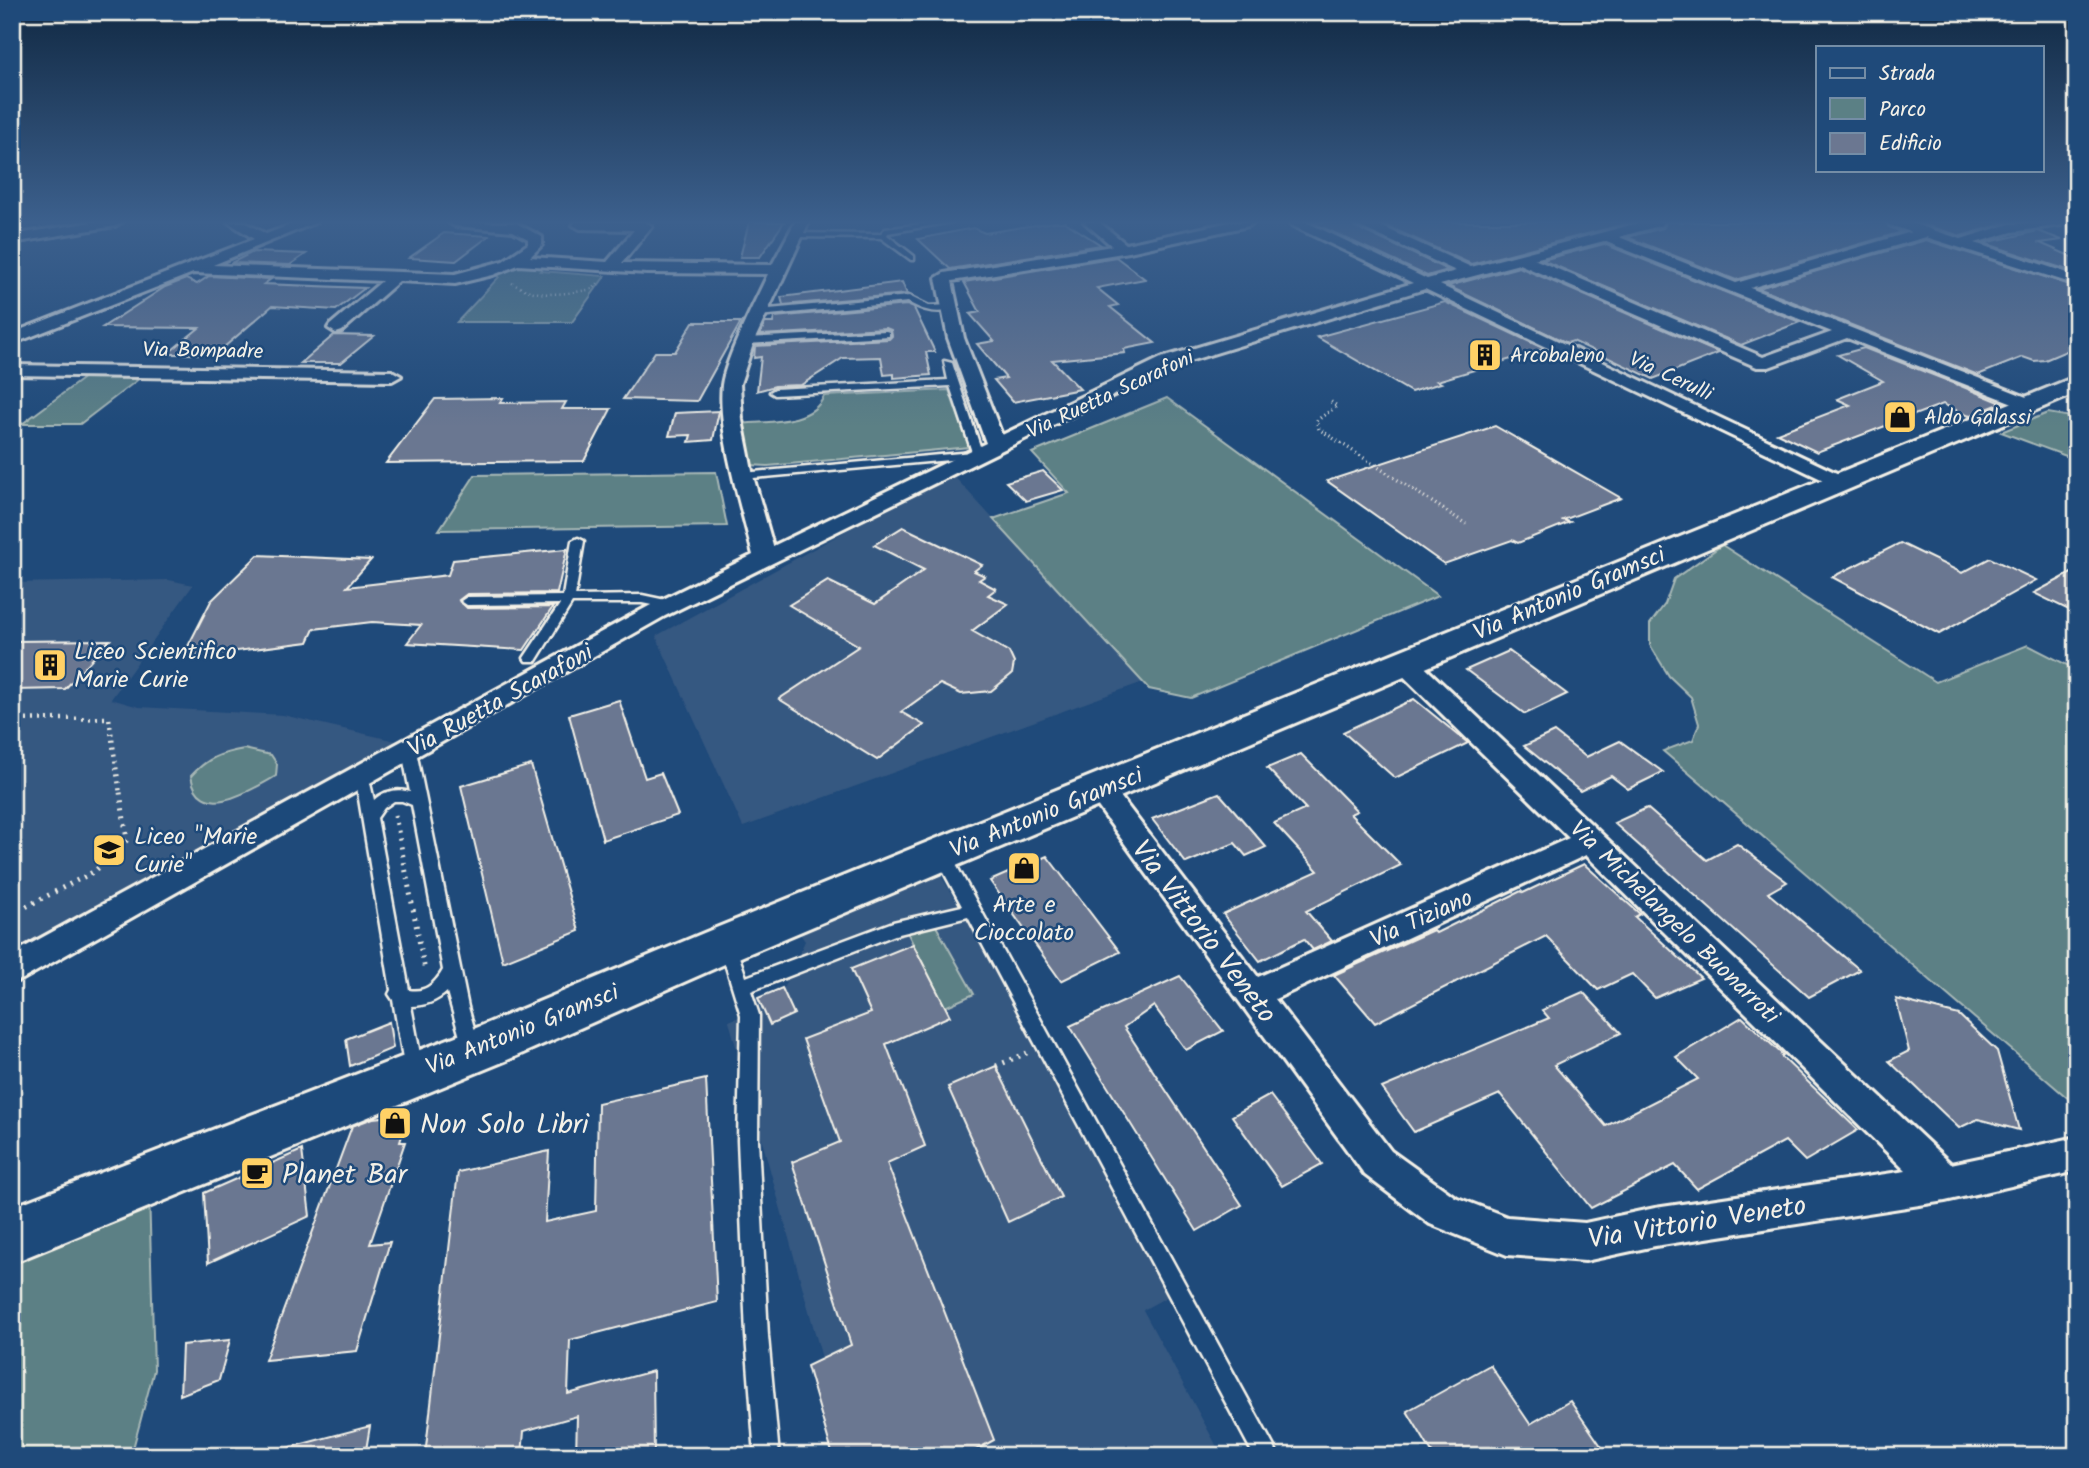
<svg xmlns="http://www.w3.org/2000/svg" width="2089" height="1468" viewBox="0 0 2089 1468" font-family="Kalam,sans-serif">
	<style>
		.built { fill: #365881 }
		.green { fill: #5b8085; stroke: #a8b8b6; stroke-width: 2 }
		.building { fill: #6b7791; stroke: #f4f1e8; stroke-width: 2 }
		.lines { fill: none; stroke-linecap: round; stroke-linejoin: round }
		.lane-casing { stroke: #f4f1e8; stroke-width: 5 }
		.street-casing { stroke: #f4f1e8; stroke-width: 6 }
		.secondary-casing { stroke: #f4f1e8; stroke-width: 6 }
		.path-far3 { stroke: #f4f1e8; stroke-width: 2.5; stroke-dasharray: 1 3.5; stroke-linecap: butt }
		.path-far2 { stroke: #f4f1e8; stroke-width: 3.5; stroke-dasharray: 1 3.5; stroke-linecap: butt }
		.path-far1 { stroke: #f4f1e8; stroke-width: 4.5; stroke-dasharray: 2 5; stroke-linecap: butt }
		.path { stroke: #f4f1e8; stroke-width: 5; stroke-dasharray: 2 6; stroke-linecap: butt }
		.lane { fill: #1f4a7a; fill-rule: evenodd }
		.street { fill: #1f4a7a; fill-rule: evenodd }
		.secondary { fill: #1f4a7a; fill-rule: evenodd }
		.labels { text-anchor: middle; stroke-width: 5; stroke-linejoin: round; paint-order: stroke }
		.far-street-label { font-size: 21px; fill: #f4f1e8; stroke: #1f4a7a }
		.far-poi-label { font-size: 21px; fill: #f4f1e8; stroke: #1f4a7a; text-anchor: start }
		.street-label { font-size: 24px; fill: #f4f1e8; stroke: #1f4a7a }
		.poi-label { font-size: 24px; fill: #f4f1e8; stroke: #1f4a7a; text-anchor: start }
		.near-street-label { font-size: 28px; fill: #f4f1e8; stroke: #1f4a7a }
		.near-poi-label { font-size: 28px; fill: #f4f1e8; stroke: #1f4a7a; text-anchor: start }
	</style>
	<rect width="100%" height="100%" fill="#1f4a7a"/>
	<filter id="ink" filterUnits="userSpaceOnUse"><feTurbulence type="fractalNoise" baseFrequency=".0143" numOctaves="2"/><feDisplacementMap in="SourceGraphic" scale="14" xChannelSelector="R" yChannelSelector="G"/><feConvolveMatrix kernelMatrix="1 2 1 2 8 2 1 2 1" color-interpolation-filters="sRGB"/></filter>
	<g filter="url(#ink)">
		<g class="built">
			<polygon points="951,473 1143,682 743,827 656,636"/>
			<polygon points="169,580 193,585 111,699 139,707 283,715 400,742 12,958 12,583"/>
			<polygon points="938,871 1185,1287 1143,1310 1222,1456 849,1456 729,1021 777,1002 805,941 794,925"/>
		</g>
		<g class="green">
			<polygon points="523,265 545,266 540,271 605,276 572,322 457,322 499,277 495,274"/>
			<polygon points="89,374 144,375 80,424 22,424"/>
			<path d="M949 390 969 447 768 466 749 465 739 424C766 421 812 425 824 396Z"/>
			<polygon points="1167,398 1438,596 1191,698 1149,689 993,519 1069,493 1032,453"/>
			<polygon points="2048,413 2077,418 2077,460 2001,432"/>
			<polygon points="716,472 727,526 439,530 475,475"/>
			<polygon points="1722,545 1936,682 2028,645 2077,670 2077,1106 1663,751 1693,740 1699,724 1691,697 1669,676 1650,645 1650,624 1665,604 1674,579"/>
			<path d="M244 749 271 755 277 764 276 776C250 791 199 823 191 776 207 758 221 753 244 749Z"/>
			<polygon points="936,926 974,994 945,1007 907,932"/>
			<polygon points="149,1191 154,1370 131,1456 12,1456 12,1249"/>
		</g>
		<g class="building">
			<polygon points="749,222 784,222 760,257 740,257"/>
			<polygon points="1054,222 1065,222 1101,245 950,269 918,239 973,228 985,233"/>
			<polygon points="1311,222 1351,222 1355,227 1448,270 1427,276"/>
			<polygon points="1378,222 1633,222 1471,264"/>
			<polygon points="1667,222 1885,222 1889,227 1902,232 1736,280 1627,237 1663,228"/>
			<polygon points="1916,222 2009,222 1961,236"/>
			<polygon points="2038,231 2062,240 2040,243 2077,259 2077,273 1984,243"/>
			<polygon points="444,233 489,236 456,261 409,258"/>
			<polygon points="1926,240 2077,287 2077,355 2066,351 2045,360 2034,361 2023,357 1978,375 1758,288"/>
			<polygon points="1604,244 1800,322 1741,345 1542,260"/>
			<polygon points="253,252 306,254 290,265 231,263"/>
			<polygon points="1116,257 1145,279 1097,288 1118,305 1110,307 1155,343 1124,349 1125,353 1052,360 1080,389 1013,402 994,380 1006,378 977,344 994,341 970,314 980,312 964,282"/>
			<polygon points="1519,267 1719,353 1653,379 1573,341 1567,343 1448,286"/>
			<polygon points="209,276 271,279 264,284 365,288 336,310 272,306 216,354 167,354 199,328 103,327 165,287 186,279 197,284"/>
			<polygon points="902,282 907,294 783,305 781,297"/>
			<polygon points="1445,302 1545,349 1437,381 1441,383 1411,392 1317,337"/>
			<polygon points="907,305 914,308 935,352 926,352 931,375 894,378 894,374 884,375 881,357 843,358 801,385 775,386 757,391 761,357 754,358 755,346 889,339 892,336 891,330 886,328 760,335 765,323 773,323 774,317"/>
			<polygon points="693,322 741,322 697,401 623,399 655,352 675,352"/>
			<polygon points="334,335 374,336 341,363 301,363"/>
			<polygon points="1864,348 1956,384 2002,403 1969,416 1943,404 1817,452 1777,433 1850,405 1837,399 1883,381 1838,355"/>
			<polygon points="503,398 500,403 566,402 562,409 611,409 584,461 386,463 435,399"/>
			<polygon points="719,411 713,440 689,442 691,435 669,436 675,413"/>
			<polygon points="1495,426 1621,498 1563,520 1570,522 1518,543 1512,540 1444,564 1327,481"/>
			<polygon points="1043,471 1063,490 1026,501 1006,482"/>
			<polygon points="903,527 982,565 974,571 985,576 979,580 996,589 988,595 1008,604 972,631 1009,652 1014,663 1012,674 991,691 961,694 940,684 901,712 924,725 877,760 779,699 859,646 789,605 828,581 875,604 924,570 874,545"/>
			<polygon points="1900,543 1962,573 1990,558 2036,580 1939,634 1832,577"/>
			<polygon points="567,549 557,593 467,594 459,600 467,608 553,607 524,650 407,643 421,625 372,622 314,629 308,642 182,658 211,601 258,555 371,560 347,587 448,575 453,560"/>
			<polygon points="2077,570 2077,614 2034,593"/>
			<polygon points="110,640 65,689 12,690 12,641"/>
			<polygon points="1509,651 1567,694 1525,714 1466,670"/>
			<polygon points="1414,699 1468,743 1395,778 1343,732"/>
			<polygon points="619,700 645,778 661,773 678,815 603,840 569,715"/>
			<polygon points="1554,732 1586,757 1620,741 1663,772 1628,789 1611,776 1580,791 1524,746"/>
			<polygon points="1301,754 1357,811 1350,814 1401,865 1306,911 1332,941 1313,950 1304,939 1260,961 1223,914 1318,871 1274,823 1306,809 1267,768"/>
			<polygon points="531,765 579,931 503,962 461,786"/>
			<polygon points="1219,793 1266,847 1246,856 1235,843 1186,863 1152,819"/>
			<polygon points="1647,808 1707,860 1737,844 1787,882 1768,893 1860,970 1809,997 1614,823"/>
			<polygon points="1047,856 1120,952 1061,981 990,881"/>
			<polygon points="1584,864 1640,914 1635,917 1701,978 1655,998 1632,974 1598,990 1546,936 1375,1023 1334,975 1433,930 1436,933 1521,891 1523,893"/>
			<polygon points="913,944 950,1016 886,1044 925,1146 887,1163 994,1440 965,1456 833,1456 807,1366 851,1345 792,1162 840,1142 803,1039 871,1013 851,969"/>
			<polygon points="1180,976 1223,1031 1186,1050 1154,1006 1124,1027 1242,1205 1197,1231 1070,1026"/>
			<polygon points="782,988 794,1014 770,1025 758,998"/>
			<polygon points="1583,992 1621,1033 1554,1065 1606,1126 1698,1079 1676,1057 1742,1017 1783,1055 1781,1056 1858,1130 1805,1161 1785,1141 1697,1189 1675,1165 1591,1208 1500,1094 1414,1132 1382,1088 1549,1018 1542,1010"/>
			<polygon points="1896,999 1959,1015 1997,1051 2019,1130 1978,1119 1959,1128 1889,1061 1909,1051"/>
			<polygon points="389,1022 393,1048 350,1066 346,1039"/>
			<polygon points="996,1066 1061,1197 1008,1222 948,1087"/>
			<polygon points="706,1079 717,1302 570,1340 568,1394 653,1371 654,1456 576,1456 577,1416 524,1431 522,1456 425,1456 458,1172 549,1151 545,1222 596,1211 598,1103"/>
			<polygon points="1270,1095 1322,1164 1282,1186 1232,1116"/>
			<polygon points="409,1114 400,1142 405,1142 370,1244 390,1242 357,1351 265,1360 352,1126 373,1118"/>
			<polygon points="302,1150 310,1216 208,1263 204,1193"/>
			<polygon points="230,1340 219,1380 180,1395 182,1345"/>
			<polygon points="1490,1365 1530,1424 1570,1401 1608,1456 1434,1456 1407,1411"/>
			<polygon points="370,1426 365,1456 288,1456 287,1448"/>
		</g>
		<g class="lines">
			<g class="lane-casing">
				<g id="lane">
					<polygon points="935,222 952,222 888,233 887,235 914,256 914,260 911,260 881,238 794,237 790,235 794,233 880,234 885,229"/>
					<path d="M909 296 929 306 950 305 954 308C938 316 922 310 908 302L758 316 754 313 758 310Z"/>
					<polygon points="886,331 889,332 889,336 746,344 742,341 746,338"/>
					<polygon points="944,361 952,363 983,455 982,457 743,479 738,476 743,473 972,452 950,386 775,395 770,392 775,389 948,380"/>
					<polygon points="578,538 584,541 575,596 642,595 675,602 677,605 671,609 642,603 572,603 536,661 526,661 524,658 560,604 467,605 461,601 467,597 563,596 572,541"/>
					<path d="M409 746 416 751 468 1007 480 1048 477 1054 471 1056 465 1054 447 992C437 1001 425 1006 411 1006L423 1070 420 1076 414 1078 408 1076 405 1070 393 1000 389 994 391 990 355 775 357 771H367L374 800C384 791 396 788 410 792L402 751ZM394 801H402L412 805 443 970C435 984 425 993 409 990L377 818 384 808Z"/>
					<polygon points="942,848 948,850 1279,1456 1254,1456 968,917 895,935 751,991 759,1015 758,1140 768,1336 779,1456 755,1456 746,1336 738,1140 741,1015 719,944 721,939 727,937 733,939 746,977 893,922 962,906 934,854 936,850"/>
				</g>
			</g>
			<g class="street-casing">
				<g id="street">
					<polygon points="92,222 122,222 115,226 12,243 12,235"/>
					<path d="M228 222H244L266 234 298 222H317L213 265 455 274 503 261 528 244V239L513 231 455 226 448 222 516 223 542 237V245L530 257 607 262 634 230 580 229 573 225 575 222H645L652 226 622 263 772 265 795 222H809L754 341 740 384 742 420 753 476 773 546 986 443 948 338 936 278 944 273 1112 246 1084 222H1099L1126 244 1230 222H1255L1248 226 1129 252 952 281 964 338 1002 435 1161 358 1413 283 1291 225 1289 222H1306L1427 279 1456 271 1356 225 1354 222H1372L1471 267 1642 222H1664L1662 225 1619 237 1736 283 1911 232 1890 225 1888 222H1908L1961 239 2010 224 2063 222 2061 225 2012 232 1975 243 2077 276V285L1926 237 1750 288 2034 400 2037 404 2034 408 2028 409 1847 338 1769 367H1757L1519 264 1440 285 1845 477 1848 481 1845 485 1838 487 1425 289 1173 366 665 616 23 979 12 983V954L649 606 753 555C742 509 717 431 722 385 726 357 755 302 768 274L647 273 518 265 493 275 455 284 399 281 342 331 336 333 328 328 330 325 382 281 193 273 12 344V333L254 239ZM1604 241 1832 332 1763 357 1534 259Z"/>
					<polygon points="12,365 392,371 401,376 392,381 12,375"/>
					<path d="M1404 654 1413 656 1951 1164 2077 1137V1171L1945 1201 1655 1246 1585 1261 1507 1255 1430 1224 1365 1175 1086 790 1090 783 1100 780 1110 783 1258 977 1569 838 1395 668 1392 662 1395 656ZM1586 855 1906 1171 1655 1208 1585 1223 1507 1217 1455 1197 1391 1151 1275 999Z"/>
				</g>
			</g>
			<g class="secondary-casing">
				<g id="secondary">
					<polygon points="2066,222 2077,222 2077,228 2069,226"/>
					<polygon points="2077,376 2077,393 743,956 505,1061 12,1263 12,1207 469,1031 711,930"/>
				</g>
			</g>
			<path class="path-far3" d="M512 283C537 299 565 294 593 289L599 282"/>
			<polyline class="path-far2" points="1331,402 1337,406 1316,421 1319,429 1466,524"/>
			<polyline class="path-far1" points="12,720 109,718 120,794"/>
			<g class="path">
				<polyline points="395,815 425,971"/>
				<polyline points="12,914 95,871 127,840 120,792"/>
				<polyline points="996,1066 1027,1053"/>
			</g>
			<use href="#lane" class="lane"/>
			<use href="#street" class="street"/>
			<use href="#secondary" class="secondary"/>
		</g>
	</g>
	<linearGradient id="sky" x2="0" y2="1"><stop stop-color="#112943"/><stop offset="0.52" stop-color="#3c608d"/><stop offset="1" stop-color="#3c608d" stop-opacity="0"/></linearGradient>
	<rect width="2089" height="427" fill="url(#sky)"/>
	<defs>
		<g id="building-square" transform="scale(1.75)"><rect x="-9" y="-9" width="18" height="18" rx="4" fill="#ffd166" stroke="#1f4a7a"/><path d="M-4-6H4V6H1V3H-1V6H-4ZM-2.5-4.3h1.7v1.8h-1.7ZM.8-4.3h1.7v1.8H.8ZM-2.5-1h1.7V.8h-1.7ZM.8-1h1.7V.8H.8Z" fill="#111"/></g>
		<g id="shop-square" transform="scale(1.75)"><rect x="-9" y="-9" width="18" height="18" rx="4" fill="#ffd166" stroke="#1f4a7a"/><path d="M-5-2.5h2.3a2.7 3.5 0 0 1 5.4 0H5L5.5 6h-11ZM-1.5-2.5h3a1.5 2.3 0 0 0-3 0Z" fill="#111"/></g>
		<g id="school-square" transform="scale(1.75)"><rect x="-9" y="-9" width="18" height="18" rx="4" fill="#ffd166" stroke="#1f4a7a"/><path d="M0-5L7-2L0 1L-7-2ZM-4 1L0 2.5L4 1V4Q0 6-4 4Z" fill="#111"/></g>
		<g id="cafe-square" transform="scale(1.75)"><rect x="-9" y="-9" width="18" height="18" rx="4" fill="#ffd166" stroke="#1f4a7a"/><path d="M-5.5-4.5H6V0H3Q3 3.5 0 3.5H-2.5Q-5.5 3.5-5.5 0ZM3-3.2v2h1.7v-2ZM-6 4.5H4V6H-6Z" fill="#111"/></g>
	</defs>
	<g fill-rule="evenodd">
		<use href="#building-square" x="1485" y="355"/>
		<use href="#shop-square" x="1900" y="417"/>
		<use href="#building-square" x="50" y="665"/>
		<use href="#school-square" x="109" y="850"/>
		<use href="#shop-square" x="1024" y="868"/>
		<use href="#shop-square" x="395" y="1123"/>
		<use href="#cafe-square" x="257" y="1173"/>
	</g>
	<g class="labels">
		<g class="far-street-label">
			<text transform="translate(203 350) rotate(1)" y="7">Via Bompadre</text>
			<text transform="translate(1671 376) rotate(25)" y="7">Via Cerulli</text>
			<text transform="translate(1110 394) rotate(-25)" y="7">Via Ruetta Scarafoni</text>
		</g>
		<g class="far-poi-label">
			<text x="1510" y="362">Arcobaleno</text>
			<text x="1924" y="424">Aldo Galassi</text>
		</g>
		<g class="street-label">
			<text transform="translate(1569 593) rotate(-23)" y="8">Via Antonio Gramsci</text>
			<text transform="translate(500 700) rotate(-29)" y="8">Via Ruetta Scarafoni</text>
			<text transform="translate(1046 812) rotate(-22)" y="8">Via Antonio Gramsci</text>
			<text transform="translate(1421 918) rotate(-24)" y="8">Via Tiziano</text>
			<text transform="translate(1675 922) rotate(44)" y="8">Via Michelangelo Buonarroti</text>
			<text transform="translate(522 1029) rotate(-22)" y="8">Via Antonio Gramsci</text>
		</g>
		<g class="poi-label">
			<text x="74" y="659">Liceo Scientifico<tspan x="74" dy="28">Marie Curie</tspan></text>
			<text x="134" y="844">Liceo "Marie<tspan x="134" dy="28">Curie"</tspan></text>
			<text x="1024" y="912" text-anchor="middle">Arte e<tspan x="1024" dy="28">Cioccolato</tspan></text>
		</g>
		<g class="near-street-label">
			<text transform="translate(1205 931) rotate(53)" y="10">Via Vittorio Veneto</text>
			<text transform="translate(1697 1221) rotate(-9)" y="10">Via Vittorio Veneto</text>
		</g>
		<g class="near-poi-label">
			<text x="420" y="1133">Non Solo Libri</text>
			<text x="282" y="1183">Planet Bar</text>
		</g>
	</g>
	<rect width="2089" height="1468" fill="none" stroke="#1f4a7a" stroke-width="42"/>
	<rect x="21" y="21" width="2047" height="1426" fill="none" stroke="#f4f1e8" stroke-width="2.5" filter="url(#ink)"/>
	<rect x="1816" y="46" width="228" height="126" fill="#1f4a7a" stroke="#748da6" stroke-width="2"/>
	<rect x="1830" y="68" width="35" height="10" fill="#1f4a7a" stroke="#748da6" stroke-width="2"/>
	<text x="1879" y="80" font-size="21" fill="#f4f1e8">Strada</text>
	<rect x="1830" y="98" width="35" height="21" fill="#5b8085" stroke="#748da6" stroke-width="2"/>
	<text x="1879" y="116" font-size="21" fill="#f4f1e8">Parco</text>
	<rect x="1830" y="133" width="35" height="21" fill="#6b7791" stroke="#748da6" stroke-width="2"/>
	<text x="1879" y="150" font-size="21" fill="#f4f1e8">Edificio</text>
</svg>
